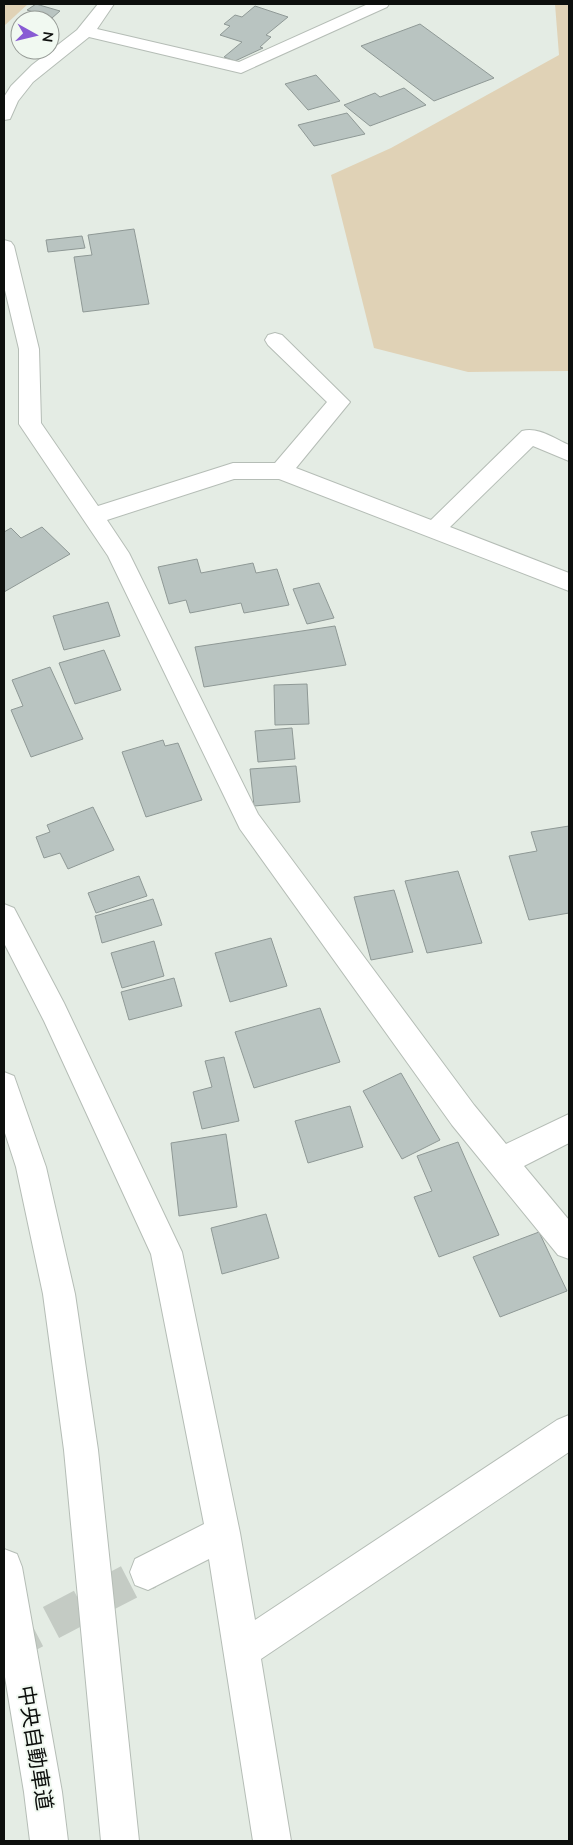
<svg xmlns="http://www.w3.org/2000/svg" width="573" height="1845" viewBox="0 0 573 1845" font-family="Mulish,'Noto Sans JP',sans-serif">
	<style>
		.green { fill: #e0d2b6 }
		.building { fill: #b9c4c1; stroke: #8f9996 }
		.lines { fill: none; stroke-linecap: round; stroke-linejoin: round }
		.minor-tunnel { stroke: #c4cbc4; stroke-width: 35; stroke-dasharray: 35 18; stroke-linecap: butt }
		.minor-casing { stroke: #b5bdb6; stroke-width: 2 }
		.highway-casing { stroke: #b5bdb6; stroke-width: 2 }
		.minor { fill: #fff; fill-rule: evenodd }
		.highway { fill: #fff; fill-rule: evenodd }
		.labels { text-anchor: middle; stroke-width: 4; stroke-linejoin: round; paint-order: stroke }
		.near-street-label { font-size: 21px; fill: #0d0f0d; stroke: #f1f9f1 }
	</style>
	<rect width="100%" height="100%" fill="#e4ece4"/>
	<g class="green">
		<polygon points="4,4 28,4 4,26"/>
		<polygon points="555,4 569,4 569,371 468,372 374,348 331,175 391,148 559,55"/>
	</g>
	<g class="building">
		<polygon points="36,4 60,11 52,18 27,10"/>
		<polygon points="255,6 288,17 266,35 271,37 260,47 263,48 235,61 224,57 242,42 220,35 230,26 224,24 235,15 242,17"/>
		<polygon points="420,24 494,78 434,101 361,46"/>
		<polygon points="316,75 340,101 308,110 285,84"/>
		<polygon points="404,88 426,105 370,126 344,105 375,93 380,97"/>
		<polygon points="347,113 365,134 314,146 298,125"/>
		<polygon points="134,229 149,304 83,312 74,257 92,255 88,235"/>
		<polygon points="82,236 85,248 48,252 46,240"/>
		<polygon points="42,527 70,554 4,592 4,532 11,528 21,538"/>
		<polygon points="197,559 201,573 253,563 256,573 277,569 289,605 244,613 241,603 190,613 186,600 169,604 158,567"/>
		<polygon points="319,583 334,618 307,624 293,589"/>
		<polygon points="108,602 120,636 64,650 53,616"/>
		<polygon points="335,626 346,665 204,687 195,647"/>
		<polygon points="104,650 121,690 75,704 59,663"/>
		<polygon points="50,667 83,739 31,757 11,710 23,706 12,680"/>
		<polygon points="307,684 309,724 275,725 274,685"/>
		<polygon points="292,728 295,759 258,762 255,731"/>
		<polygon points="163,740 165,746 178,743 202,800 146,817 122,752"/>
		<polygon points="296,766 300,802 254,806 250,769"/>
		<polygon points="93,807 114,850 68,869 60,853 44,858 36,837 50,832 47,825"/>
		<polygon points="569,826 569,913 529,920 509,856 537,851 531,832"/>
		<polygon points="458,871 482,943 427,953 405,881"/>
		<polygon points="139,876 147,896 96,913 88,893"/>
		<polygon points="394,890 413,952 371,960 354,897"/>
		<polygon points="153,899 162,925 102,943 95,916"/>
		<polygon points="271,938 287,986 230,1002 215,953"/>
		<polygon points="154,941 164,976 122,988 111,953"/>
		<polygon points="174,978 182,1006 129,1020 121,992"/>
		<polygon points="320,1008 340,1062 254,1088 235,1032"/>
		<polygon points="224,1057 239,1121 202,1129 193,1092 212,1087 205,1061"/>
		<polygon points="401,1073 440,1140 402,1159 363,1091"/>
		<polygon points="350,1106 363,1147 308,1163 295,1121"/>
		<polygon points="226,1134 237,1207 179,1216 171,1143"/>
		<polygon points="458,1142 499,1235 439,1257 414,1197 432,1191 417,1156"/>
		<polygon points="266,1214 279,1258 222,1274 211,1228"/>
		<polygon points="539,1232 567,1291 500,1317 473,1257"/>
	</g>
	<g class="lines">
		<polyline class="minor-tunnel" points="4,1647 148,1572"/>
		<g class="minor-casing">
			<g id="minor">
				<polygon points="98,4 114,4 97,29 239,62 368,4 389,4 387,7 241,73 89,37 33,82 18,101 10,119 4,120 4,97 11,86 32,65 77,30"/>
				<path d="M4 240 11 242 14 246 39 349 41 423 98 506 233 463H275L327 402 268 345 265 340 268 335 275 333 282 335 350 402 296 468 431 520 522 431C538 426 555 439 569 445V461L533 446 450 527 569 573V591L279 479H234L107 520 129 553 258 814 474 1105 506 1144 569 1114V1143L524 1166 569 1220V1259L558 1255 452 1125 240 829 108 556 19 424V349L4 286Z"/>
				<polygon points="4,904 14,908 64,1003 182,1252 240,1533 255,1620 557,1420 569,1415 569,1452 261,1659 291,1841 253,1841 209,1559 148,1590 135,1585 130,1572 135,1559 204,1524 151,1254 44,1021 4,943"/>
			</g>
		</g>
		<g class="highway-casing">
			<g id="highway">
				<polygon points="4,1072 14,1076 46,1167 75,1294 98,1450 139,1841 101,1841 64,1450 43,1294 16,1167 4,1130"/>
				<polygon points="4,1549 17,1554 22,1567 62,1792 68,1841 30,1841 24,1792 4,1671"/>
			</g>
		</g>
		<use href="#minor" class="minor"/>
		<use href="#highway" class="highway"/>
	</g>
	<g class="labels">
		<g class="near-street-label">
			<text transform="translate(35 1748) rotate(81)" y="7">中央自動車道</text>
		</g>
	</g>
	<rect width="573" height="1845" fill="none" stroke="#0d0f0d" stroke-width="10"/>
	<g transform="translate(35 35) rotate(98)"><circle r="24" fill="#f1f9f1" stroke="#969b96"/>
	<path d="M0-4L9 19L0 12L-9 19Z" fill="#885bd4"/>
	<text y="-8" font-size="14" font-weight="bold" text-anchor="middle" fill="#0d0f0d">N</text>
	</g>
</svg>
